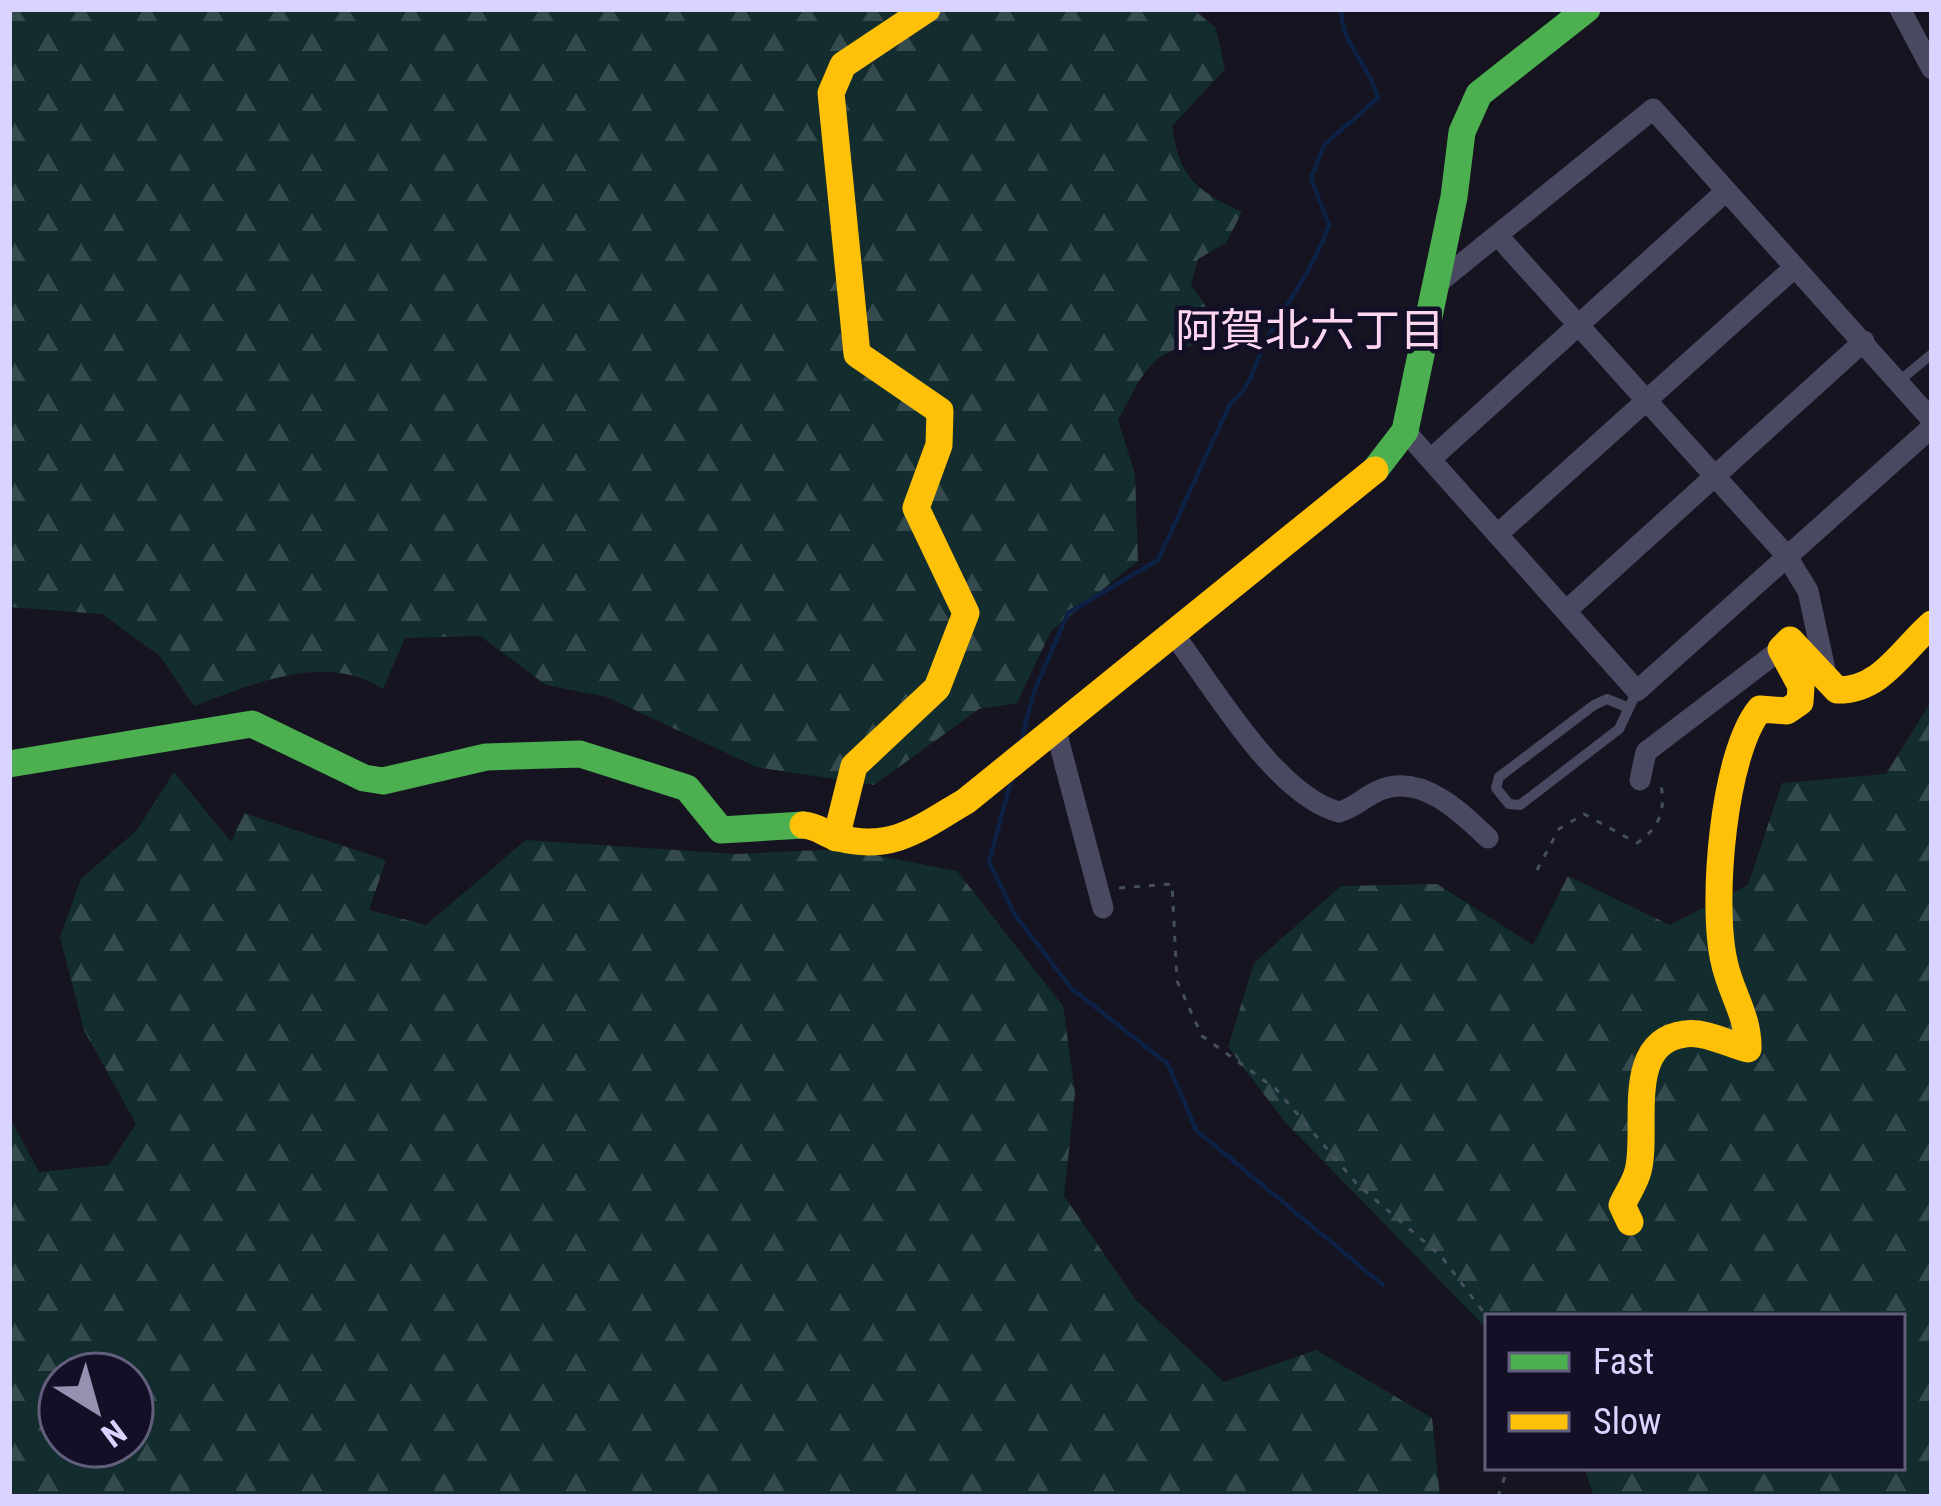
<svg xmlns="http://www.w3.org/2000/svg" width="1941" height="1506" viewBox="0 0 1941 1506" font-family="'Roboto Condensed','Noto Sans JP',sans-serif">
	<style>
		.forest { fill: url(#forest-firs); fill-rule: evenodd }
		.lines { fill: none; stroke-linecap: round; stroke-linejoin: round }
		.stream { stroke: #0d2144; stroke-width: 4.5 }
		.path { stroke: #44505f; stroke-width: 3; stroke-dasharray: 6 9; stroke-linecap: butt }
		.lane { stroke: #4a4962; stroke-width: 10 }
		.street { stroke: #4a4962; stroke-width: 21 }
		.fast { stroke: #4caf50; stroke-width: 27 }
		.slow { stroke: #ffc107; stroke-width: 27 }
		.labels { text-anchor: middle; stroke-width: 9; stroke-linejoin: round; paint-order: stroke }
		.neighbourhood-label { font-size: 45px; fill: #ffd6f0; stroke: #130f26 }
	</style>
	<defs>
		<pattern id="forest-firs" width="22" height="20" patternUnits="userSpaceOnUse" patternTransform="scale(3)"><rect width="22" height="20" fill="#132c2d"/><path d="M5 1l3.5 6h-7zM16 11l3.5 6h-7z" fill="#354a4c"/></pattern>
	</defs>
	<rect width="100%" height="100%" fill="#161421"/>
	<g class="forest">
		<path d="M9 9H1193L1216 28 1225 69 1172 126C1180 179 1196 190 1242 212L1226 243 1198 259 1191 284 1221 329 1208 345C1150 345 1144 374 1118 420L1135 474 1138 561 1051 631 1017 703 979 709 874 785 756 767 607 697 546 685 480 636 405 638 383 689C325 651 254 684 194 706L160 656 102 614 9 607Z"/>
		<polygon points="1932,700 1932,1497 1594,1497 1584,1467 1902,1467 1902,1317 1488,1317 1488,1330 1285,1122 1228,1047 1254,963 1341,886 1437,884 1533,945 1568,876 1670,925 1748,885 1782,783 1886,774"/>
		<path d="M174 772 231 842 244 813 386 860 369 910 426 925 526 840 736 854 843 849 957 871 1063 1006 1075 1093 1064 1196 1136 1300 1224 1382 1316 1350 1432 1418 1440 1497H9V1116L39 1172 109 1165 136 1124 84 1030 60 937 81 879 137 830ZM60 1374H132V1446H60Z"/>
	</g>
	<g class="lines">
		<g class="stream">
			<path d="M1021 741 1034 692 1068 613 1158 560 1230 404C1253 386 1253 366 1266 341 1288 301 1314 268 1329 225L1311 178 1324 145 1378 98C1369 64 1341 44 1341 9"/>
			<polyline points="1011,781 989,862 1015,915 1072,989 1168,1064 1196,1130 1383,1285"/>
		</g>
		<g class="path">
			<path d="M1537 870 1559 829 1584 814 1637 843C1662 826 1666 807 1660 780"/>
			<polyline points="1119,888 1172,884 1177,981 1202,1036 1276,1089 1357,1184 1441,1256 1488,1318"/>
			<polyline points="1498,1497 1508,1467"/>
		</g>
		<g class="lane">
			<polyline points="1899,381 1932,354"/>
			<polyline points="1629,708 1607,699 1594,705 1499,777 1496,788 1509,804 1520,805 1619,729 1637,691"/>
		</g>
		<g class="street">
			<polyline points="1900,9 1932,69"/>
			<polyline points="1498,236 1786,555 1808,591 1826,674"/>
			<polyline points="1433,287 1653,109 1932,420"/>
			<polyline points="1405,431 1637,691 1932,427"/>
			<polyline points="1431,459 1726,191"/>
			<polyline points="1499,533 1795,267"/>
			<polyline points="1566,611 1864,341"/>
			<path d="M1174 635C1214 687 1275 795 1339 812 1355 808 1365 796 1380 790 1421 773 1461 812 1488 838"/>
			<polyline points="1056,731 1103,908"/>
			<polyline points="1640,780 1646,752 1781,649"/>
		</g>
		<g class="fast">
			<polyline points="1375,470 1405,431 1454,197 1462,132 1479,94 1587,9"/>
			<polyline points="9,764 252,724 364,778 383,781 486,757 580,754 687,788 721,830 803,825"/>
		</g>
		<g class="slow">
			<path d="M803 825C819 826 825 835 839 838 893 852 922 827 966 801L1375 470"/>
			<polyline points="836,838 854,766 937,688 966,613 916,508 939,445 940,411 857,354 831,93 843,65 927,9"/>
			<path d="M1630 1222 1622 1205C1627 1194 1635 1183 1638 1171 1649 1130 1622 1042 1685 1034 1705 1031 1728 1044 1748 1049 1749 1016 1730 992 1724 961 1711 904 1723 754 1760 709L1787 711 1800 702 1801 686 1781 649 1790 640 1837 690C1881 691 1902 650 1932 624"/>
		</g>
	</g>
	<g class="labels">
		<g class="neighbourhood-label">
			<text x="1310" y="346">阿賀北六丁目</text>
		</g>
	</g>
	<rect width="1941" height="1506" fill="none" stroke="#d9d4ff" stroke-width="24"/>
	<rect x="1485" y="1314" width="420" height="156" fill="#130f26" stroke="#625e7d" stroke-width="3"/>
	<rect x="1509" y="1353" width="60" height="18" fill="#4caf50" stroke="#625e7d" stroke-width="3"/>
	<text x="1593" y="1374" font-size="36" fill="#d9d4ff">Fast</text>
	<rect x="1509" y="1413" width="60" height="18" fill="#ffc107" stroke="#625e7d" stroke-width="3"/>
	<text x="1593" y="1434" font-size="36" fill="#d9d4ff">Slow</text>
	<g transform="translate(96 1410) rotate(143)"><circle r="57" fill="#130f26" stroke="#625e7d" stroke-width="3"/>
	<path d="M0-9L21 45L0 30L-21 45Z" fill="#9591b1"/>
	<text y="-18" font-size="33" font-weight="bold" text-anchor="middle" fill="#d9d4ff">N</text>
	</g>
</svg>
